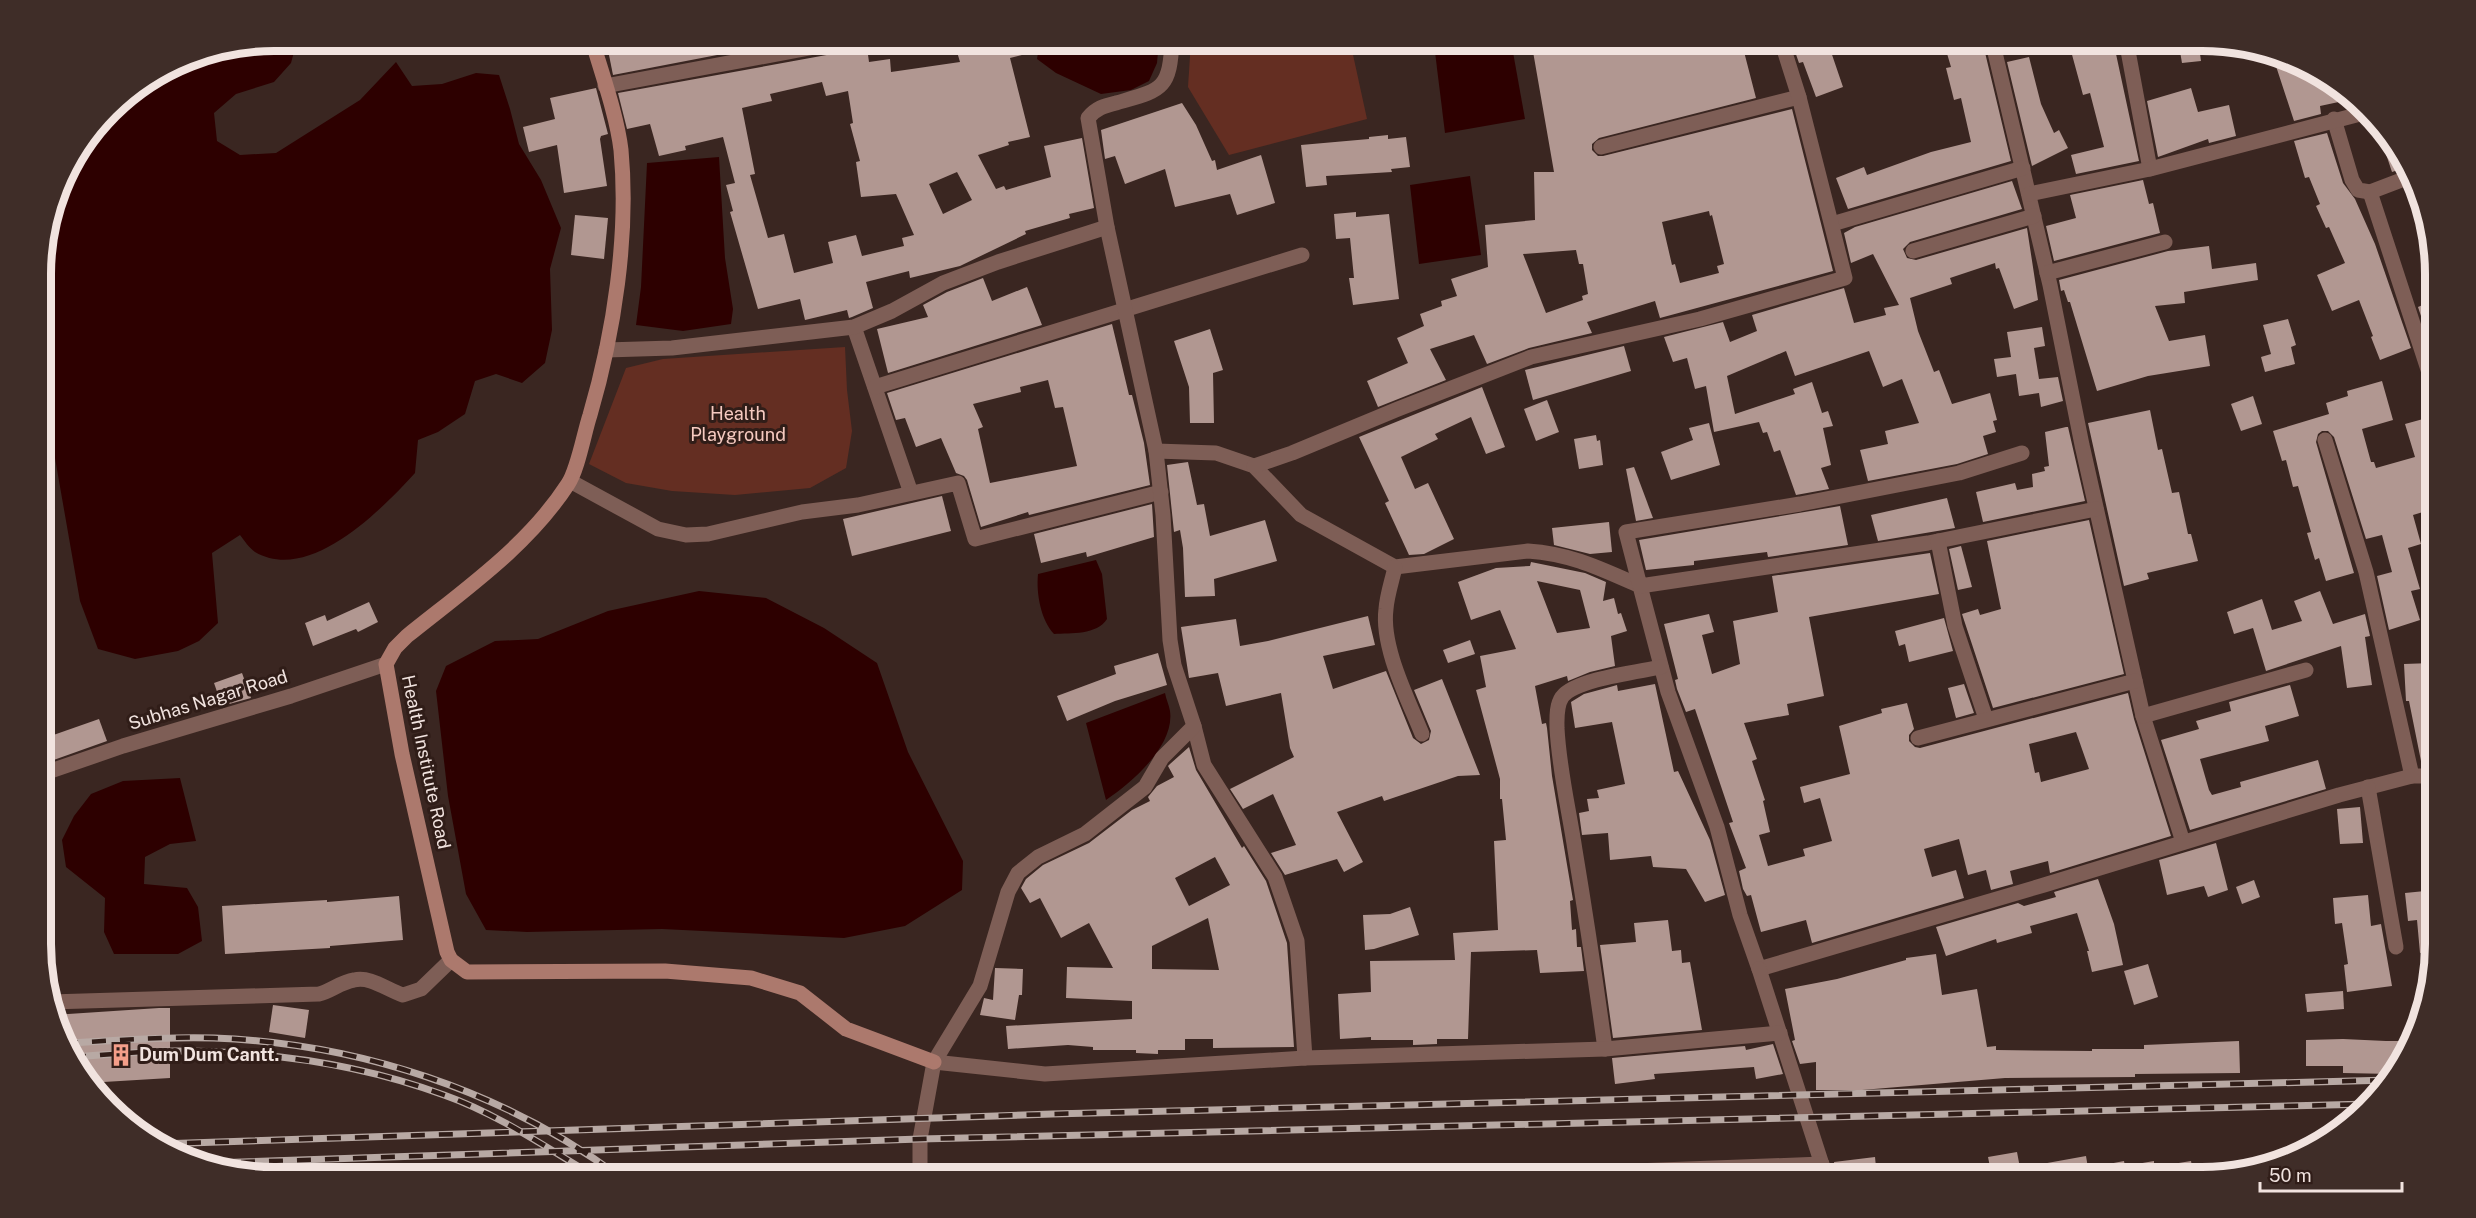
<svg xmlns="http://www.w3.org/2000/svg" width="2476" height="1218" viewBox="0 0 2476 1218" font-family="'Public Sans',sans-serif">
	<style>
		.green { fill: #642e22 }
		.water { fill: #2d0000 }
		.building { fill: #b19791; fill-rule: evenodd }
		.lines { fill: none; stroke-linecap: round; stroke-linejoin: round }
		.street { stroke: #7e5e56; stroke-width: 15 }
		.secondary { stroke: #ac796d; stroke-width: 15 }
		.rail-casing { stroke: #b8a9a4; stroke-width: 7 }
		.rail { stroke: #301d18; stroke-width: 4.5; stroke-dasharray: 14; stroke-linecap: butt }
		.labels { text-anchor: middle; stroke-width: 6; stroke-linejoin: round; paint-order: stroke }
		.park-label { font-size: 18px; fill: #f6cac0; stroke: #301d18 }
		.street-label { font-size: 18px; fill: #f1e3df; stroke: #301d18 }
		.poi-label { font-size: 18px; font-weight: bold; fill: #f1e3df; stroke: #301d18; text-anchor: start }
		.rim { fill: none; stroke: #f1e3df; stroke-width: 8 }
	</style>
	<rect width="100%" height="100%" fill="#3a2621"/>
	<g class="green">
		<polygon points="1191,41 1350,41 1367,119 1229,155 1188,87"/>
		<polygon points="845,347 847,390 852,431 846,468 810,488 735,495 672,491 626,483 589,464 626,368 663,359"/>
	</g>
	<g class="water">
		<path d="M274 41H297L291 63 274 82 236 94 214 113 217 141 240 155 276 153 360 100 396 62 412 86 442 84 476 73 499 75 510 109 519 144 541 180 561 228 550 269 552 330 545 363 522 383 496 374 475 381 465 414 438 432 418 440 415 473C382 509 310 584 255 552 249 548 244 540 240 535L212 553 218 623 199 641 178 651 135 659 98 649 80 601 41 378V259L64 171 120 99 185 58Z"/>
		<polygon points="1040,41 1159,41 1157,63 1149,81 1131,90 1101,94 1056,73 1037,59"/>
		<polygon points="1453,41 1511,41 1525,119 1445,133 1434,44"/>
		<polygon points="719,157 725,258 733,309 731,324 683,331 636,325 641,287 647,163"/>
		<polygon points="1470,176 1481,255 1419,264 1410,185"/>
		<path d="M1096 560 1102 574 1107 619C1097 635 1071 633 1054 634 1041 620 1036 594 1038 574Z"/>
		<polygon points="699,591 766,598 824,628 877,663 908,752 963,861 962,890 905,926 844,938 662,929 527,932 486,930 466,894 448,796 436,691 446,666 495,641 538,639 608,611"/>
		<path d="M1165 693C1166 699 1169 705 1170 711 1175 746 1131 783 1106 800L1086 723Z"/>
		<polygon points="180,778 196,841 170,844 145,857 144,884 187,888 198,907 202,941 178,954 114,954 104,932 105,898 66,867 62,840 74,816 91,794 123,781"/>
	</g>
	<g class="building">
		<polygon points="606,40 796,40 613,75"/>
		<path d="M861 40H866L869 62 890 59 891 72 960 62 955 45 967 40H1056L1057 46 1010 58 1030 137 1008 142 1009 145 978 155 996 189 1004 186 1006 190 1051 177 1044 146 1082 138 1094 208 1069 214 1070 218 1025 231 1026 234 960 266 910 278 909 271 866 282 873 308 852 317 849 318 847 310 805 320 800 299 758 309 730 212 733 211 726 185 735 183 723 137 685 146 686 150 659 156 650 124 627 129 618 93 854 50 859 47ZM822 82 826 96 848 91 853 123 850 124 860 161 856 162 861 197 896 194 914 235 902 238 904 246 862 256 856 235 828 242 833 263 794 273 784 234 768 238 750 175 755 174 742 108 772 101 770 94ZM957 172 972 200 943 214 929 184Z"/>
		<path d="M1531 40H1741L1756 98 1599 138 1592 144V150L1598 156H1603L1792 109 1833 271 1660 318 1655 301 1587 322 1592 333 1529 348 1487 364 1474 335 1430 349 1446 380 1378 407 1367 381 1408 363 1397 338 1424 326 1420 314 1442 306 1441 301 1457 296 1451 279 1488 267 1485 225 1535 220 1534 172H1554ZM1709 211 1710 216 1712 215 1724 264 1717 266 1719 273 1680 283 1675 264 1672 265 1662 222ZM1576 250 1579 264H1583L1588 294 1582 296 1583 300 1546 313 1523 254Z"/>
		<polygon points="1791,40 1827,40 1843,87 1816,97 1803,62 1799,63"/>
		<polygon points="1943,40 1982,40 2011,161 1848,209 1836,178 1864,167 1867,175 1931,152 1971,142 1961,98 1954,100 1946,68 1951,67"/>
		<polygon points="2068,40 2113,40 2139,161 2076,174 2071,155 2104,147 2090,93 2083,95"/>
		<polygon points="2178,40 2198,40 2201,61 2182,63"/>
		<polygon points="2029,57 2041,104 2054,133 2059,130 2068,148 2032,166 2007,62"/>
		<polygon points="2273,57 2305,64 2348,100 2320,106 2321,114 2294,121"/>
		<polygon points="596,88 608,134 601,136 600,139 607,186 564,193 557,145 529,152 523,127 555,119 550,98"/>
		<polygon points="2191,88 2198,112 2229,105 2236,136 2209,143 2208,139 2158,157 2147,101"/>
		<polygon points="1182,103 1196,125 1212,161 1215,160 1217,170 1261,155 1275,203 1237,215 1230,194 1175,207 1165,169 1125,184 1115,156 1105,159 1101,130"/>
		<polygon points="2382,128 2387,132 2407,167 2392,172 2378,130"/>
		<polygon points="2327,133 2343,183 2355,199 2375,244 2411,348 2380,360 2371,337 2373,336 2359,300 2332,311 2317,275 2345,263 2329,227 2326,228 2316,206 2320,204 2309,177 2305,178 2294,141"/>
		<polygon points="1388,135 1388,139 1406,137 1410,167 1391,169 1392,172 1326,176 1327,185 1306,187 1301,145 1369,139 1369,137"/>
		<polygon points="2143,180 2149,204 2153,203 2160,233 2054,261 2046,226 2076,218 2070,195"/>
		<polygon points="2012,181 2022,209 1910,242 1903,249 1907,258 1916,260 2027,228 2038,300 2014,309 1999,268 1996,269 1995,263 1950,278 1952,284 1910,298 1918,331 1934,372 1939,370 1952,404 1990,393 1997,420 1993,421 1996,432 1983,436 1988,454 1957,464 1868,481 1860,450 1888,444 1885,431 1919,423 1902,379 1883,387 1869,351 1795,376 1786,351 1727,376 1735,414 1795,394 1793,389 1812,382 1822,413 1828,411 1833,426 1823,428 1831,465 1821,468 1829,489 1796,495 1780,450 1774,452 1767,432 1763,433 1759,422 1714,432 1706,386 1695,389 1687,358 1673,362 1664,337 1723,322 1730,342 1757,331 1752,315 1844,288 1854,323 1886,315 1884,308 1899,305 1873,254 1851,263 1844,233 1855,227"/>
		<polygon points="1356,212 1356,217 1389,214 1399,299 1353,305 1349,278 1354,278 1350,238 1336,239 1334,214"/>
		<polygon points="575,215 608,218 604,259 571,255"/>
		<polygon points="2209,246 2212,269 2256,263 2258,280 2184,292 2185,303 2155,306 2169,341 2205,335 2210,366 2148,376 2097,391 2070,302 2068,302 2064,290 2061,291 2059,280 2168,251"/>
		<polygon points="983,278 992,301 1027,287 1042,325 888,373 877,329 928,317 923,305 947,292"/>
		<polygon points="2434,300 2434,338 2429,340 2418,307"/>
		<polygon points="2288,319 2296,345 2291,347 2295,364 2265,372 2261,357 2271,354 2263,325"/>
		<path d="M1112 324 1129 395H1132L1144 443 1150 485 1029 515 1028 512 981 527 967 480 964 476 956 473 941 438 916 447 905 418 896 420 887 393ZM1048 380 1055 408 1063 407 1077 466 990 483 978 429 983 427 973 404 1021 392 1020 387Z"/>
		<polygon points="2042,327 2045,346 2034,348 2039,379 2058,377 2063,401 2041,407 2039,393 2019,396 2016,374 1997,377 1994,359 2011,357 2007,332"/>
		<polygon points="1210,329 1223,370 1213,373 1214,423 1190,423 1189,387 1174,341"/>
		<polygon points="1624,346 1631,371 1533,400 1525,370"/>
		<polygon points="2382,381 2393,420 2362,429 2371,462 2374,462 2376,468 2415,457 2405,424 2434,416 2434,485 2427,487 2433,509 2413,515 2421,544 2408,548 2420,589 2411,591 2420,620 2389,630 2377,576 2392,572 2382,535 2366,539 2334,437 2328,431 2322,431 2318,434 2316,442 2354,573 2326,581 2319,558 2315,560 2307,533 2311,532 2298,486 2293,487 2286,460 2282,461 2273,431 2329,414 2326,403 2348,396 2347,391"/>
		<polygon points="1482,387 1505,447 1486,454 1471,417 1435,434 1438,439 1401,457 1415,489 1428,483 1454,539 1424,554 1409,555 1385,503 1389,501 1359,437"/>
		<polygon points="2253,396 2262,424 2241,431 2231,404"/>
		<polygon points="1547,400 1559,432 1536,441 1524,409"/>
		<polygon points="2150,410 2158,450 2162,449 2172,493 2179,492 2188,534 2191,534 2198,561 2147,573 2149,579 2124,586 2088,423"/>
		<polygon points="1709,423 1720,465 1671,480 1661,452 1693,440 1689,428"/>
		<polygon points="2066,427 2068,427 2085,501 1983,522 1976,492 2015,483 2017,490 2033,487 2032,474 2045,471 2044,467 2049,466 2045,432"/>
		<polygon points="1596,435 1597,441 1600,440 1603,465 1579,469 1574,439"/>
		<polygon points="1188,462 1197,505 1204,504 1210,536 1265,520 1277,561 1214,579 1215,596 1185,597 1183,548 1180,530 1174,532 1167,465"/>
		<polygon points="1634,467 1653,518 1636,521 1626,469"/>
		<polygon points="942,496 951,531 852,556 843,519"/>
		<polygon points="1947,498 1955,528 1878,541 1871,515"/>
		<polygon points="1152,504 1154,537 1087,557 1086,552 1041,563 1034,534"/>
		<polygon points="1840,506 1848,545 1768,557 1767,552 1694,561 1694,565 1646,570 1639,540"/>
		<polygon points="2089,520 2124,674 1993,708 1962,614 1978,609 1980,615 2001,609 1987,541"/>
		<polygon points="1609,522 1612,552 1590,554 1554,545 1552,528"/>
		<polygon points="1961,546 1972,587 1958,590 1949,549"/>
		<path d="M1930 553 1939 594 1809 617 1824 696 1787 704 1789 715 1744 723 1757 759 1752 761 1765 800 1763 801 1770 832 1759 835 1768 866 1805 856 1803 849 1832 841 1820 798 1804 803 1800 787 1850 774 1839 726 1882 713 1881 709 1907 703 1914 729 1909 735V741L1915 747 1920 748 2128 693 2134 719 2171 836 2050 873 2048 861 2010 871 2013 884 1991 890 1986 870 1968 875 1959 839 1924 849 1932 877 1956 870 1964 898 1812 943 1806 920 1761 932 1751 895 1747 896 1743 889 1739 871 1746 868 1729 823 1733 822 1695 709 1686 712 1677 689 1675 680 1678 679 1664 624 1709 614 1714 632 1702 635 1712 674 1740 664 1733 621 1778 612 1772 576ZM2076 732 2089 769 2041 782 2039 772 2035 773 2029 744Z"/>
		<path d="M1531 562 1585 573 1606 582 1603 601 1614 598 1618 614 1621 613 1627 631 1611 636 1615 666 1590 672 1568 681 1567 676 1535 686 1542 724 1546 723 1547 728 1552 776 1573 900 1570 901 1572 930 1576 929 1577 947H1581L1584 971 1540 973 1537 950 1471 952 1468 1039H1437V1044L1413 1045V1040H1371V1037L1340 1039 1338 994 1371 992 1370 961 1455 960 1453 933 1498 930 1494 841 1506 840 1502 799H1500V779L1476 690 1486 687 1480 656 1516 649 1500 610 1471 620 1458 582 1496 568 1530 566ZM1537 581 1580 590 1590 628 1557 633Z"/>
		<polygon points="2320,591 2333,624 2365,614 2370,636 2365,637 2372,685 2347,688 2341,646 2266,671 2253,628 2234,634 2227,612 2262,599 2272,630 2302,621 2294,601"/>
		<polygon points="369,602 378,622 358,632 356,629 313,646 305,623 325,615 327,621"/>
		<polygon points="1368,616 1375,645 1323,656 1333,689 1386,671 1413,738 1421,744 1429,740 1431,731 1414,690 1442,679 1480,775 1458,776 1384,801 1382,796 1337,812 1363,862 1344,872 1337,859 1285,875 1271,853 1296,845 1273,794 1243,809 1230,789 1294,757 1290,748 1281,693 1226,706 1218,673 1189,678 1181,627 1236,619 1240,646 1268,641"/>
		<polygon points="1944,618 1953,651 1909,662 1905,644 1899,646 1895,631"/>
		<polygon points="1470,640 1475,654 1448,663 1443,650"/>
		<polygon points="1158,653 1167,685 1115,701 1067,721 1057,696 1116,674 1114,666"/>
		<polygon points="2432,663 2435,766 2422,766 2409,701 2406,701 2404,664"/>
		<polygon points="242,673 251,698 222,706 214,683"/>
		<polygon points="1655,684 1674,772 1678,771 1710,840 1725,895 1705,902 1686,869 1653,867 1651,856 1610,860 1608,833 1582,835 1579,813 1589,811 1587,799 1599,798 1597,790 1625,784 1612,722 1575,728 1571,702 1584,694 1610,687 1617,685 1618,691"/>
		<polygon points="1964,684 1974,713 1956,718 1948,688"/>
		<polygon points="2290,685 2299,716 2265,726 2269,741 2200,759 2209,790 2212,795 2241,787 2240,782 2318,760 2326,789 2190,830 2161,740 2199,729 2196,721 2231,711 2229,702"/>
		<polygon points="99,719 107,741 48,762 42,739"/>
		<path d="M1189 747 1196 770 1242 848 1244 846 1266 881 1287 943 1294 1047 1213 1048V1039H1185V1050H1158V1054L1136 1053V1050H1093V1047L1068 1045 1008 1049 1006 1026 1132 1019V1001L1066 998 1067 967 1113 968 1089 923 1061 938 1040 898 1030 903 1021 888 1026 879 1043 865 1089 843 1132 810 1150 801 1148 797 1157 786 1174 777 1168 766 1170 764ZM1215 857 1230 885 1189 906 1175 878ZM1208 918 1219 970 1152 969V946Z"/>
		<polygon points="2360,807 2363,843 2340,844 2337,809"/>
		<polygon points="2216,843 2228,890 2208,897 2204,886 2167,895 2159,860"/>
		<polygon points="2098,879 2114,924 2123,965 2092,972 2087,951 2089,951 2077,913 2030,926 2032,933 1997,943 1996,939 1946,956 1936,927 2018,903 2024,906 2056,897 2054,892"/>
		<polygon points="2254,880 2260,897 2242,904 2236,887"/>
		<polygon points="2435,890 2434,951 2420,953 2417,920 2408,921 2405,893"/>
		<polygon points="2368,895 2371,926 2381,924 2392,986 2347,992 2344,965 2348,964 2342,923 2335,924 2333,898"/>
		<polygon points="399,896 403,940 330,946 330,948 225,954 222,906 327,900 327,902"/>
		<polygon points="1410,907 1419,935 1374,949 1365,950 1363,915 1390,914"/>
		<polygon points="1668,920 1672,951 1681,950 1682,963 1690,962 1702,1030 1613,1038 1600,945 1636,942 1634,923"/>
		<polygon points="1936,954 1942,995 1977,989 1987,1047 1996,1046 1996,1050 2092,1051 2092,1049 2144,1049 2144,1045 2239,1041 2240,1073 2135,1074 2135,1077 2005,1078 1862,1090 1816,1090 1816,1062 1800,1064 1792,1041 1795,1040 1785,989 1837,979 1906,960 1906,958"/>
		<polygon points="2148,964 2158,997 2134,1005 2124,971"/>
		<polygon points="995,968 1023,969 1022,995 1019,995 1015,1020 980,1015 984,998 993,1000"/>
		<polygon points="2343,991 2344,1009 2307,1012 2305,994"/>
		<polygon points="273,1005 309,1010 305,1038 269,1032"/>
		<polygon points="159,1008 170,1008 170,1078 87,1083 58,1033 53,1015"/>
		<polygon points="2343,1039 2386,1041 2413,1041 2412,1047 2393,1074 2343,1073 2343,1066 2306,1066 2306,1040"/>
		<polygon points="1773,1044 1783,1074 1756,1079 1754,1067 1654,1074 1655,1079 1615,1084 1612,1058 1745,1046 1746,1050"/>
		<polygon points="2017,1152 2020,1168 2086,1156 2088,1168 2124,1161 2125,1166 2154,1161 2154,1167 2191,1161 2194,1177 1992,1177 1988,1157"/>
		<polygon points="1875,1157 1877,1177 1836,1177 1834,1162"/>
	</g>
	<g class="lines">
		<g class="street">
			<polyline points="1992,40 2050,285 2082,445 2143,716 2183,842"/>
			<polyline points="2126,40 2150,169"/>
			<polyline points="605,86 852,40"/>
			<polyline points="2334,119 2352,180 2358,190 2370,192"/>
			<polyline points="1601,147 1799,97"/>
			<polyline points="2412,176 2370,192 2434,388"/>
			<polyline points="2029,194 2150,169 2364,113"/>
			<polyline points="1832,224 2023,168"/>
			<polyline points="1913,251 2034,216"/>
			<polyline points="2047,273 2165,242"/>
			<polyline points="854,327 911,493"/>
			<polyline points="606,350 672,348 854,327 892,311 943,283 998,262 1107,227"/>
			<polyline points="875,387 1302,255"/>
			<polyline points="2325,440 2366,572 2412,776"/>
			<path d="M1156 451 1216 453 1254 466 1301 515 1395 567 1528 551C1572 554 1601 569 1640 586L1668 692 1717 827 1740 915 1759 969 2044 885 2339 795 2412 776H2435"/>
			<polyline points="2022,453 1959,473 1800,504 1626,532 1640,586 1928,543 2096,509"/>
			<polyline points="1254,466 1292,453 1398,409 1531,357 1700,319 1845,278 1799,97 1781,40"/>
			<polyline points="570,481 658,529 686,535 708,534 802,512 858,505 958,483 975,539 1161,492"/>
			<polyline points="1938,541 1955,626 1986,719"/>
			<path d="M1395 567C1392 581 1387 595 1386 609 1381 647 1408 699 1422 734"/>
			<polyline points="2143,716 2306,670"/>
			<polyline points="1194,726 1204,765 1275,877 1297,941 1305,1058"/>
			<polyline points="1918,738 2135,681"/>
			<polyline points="42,774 123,746 291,696 386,664"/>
			<polyline points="2368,787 2396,947"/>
			<polyline points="1759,969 1826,1177"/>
			<path d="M50 1002 319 994C331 991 341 982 354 980 371 976 387 990 403 995L421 989 451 960"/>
			<path d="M1605 1049C1596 983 1586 916 1575 850 1569 810 1559 769 1557 728 1557 718 1556 706 1562 697 1576 679 1638 672 1661 667"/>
			<polyline points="934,1062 1045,1074 1305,1058 1605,1049 1780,1033"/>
			<polyline points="1528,1175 1822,1164"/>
			<path d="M920 1177V1139L934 1062 980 986 1008 892 1018 873 1038 857 1085 834 1145 787 1162 758 1194 726 1174 665 1170 640 1163 515 1156 451 1107 227 1088 118C1096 108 1104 106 1116 103 1161 90 1170 91 1172 40"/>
		</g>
		<path class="secondary" d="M592 40C602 74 617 116 621 150 629 235 614 333 590 415 584 433 578 469 568 484 528 546 464 590 407 636L395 648 386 664 402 754 447 952 451 960 467 972 665 971 751 978 800 993 846 1029 934 1062"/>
		<g class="rail-casing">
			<g id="rail">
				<path d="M64 1043C114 1041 164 1036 214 1038 358 1043 504 1091 620 1177"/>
				<path d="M72 1057C107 1055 142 1051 176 1051 266 1051 360 1064 444 1095 498 1114 547 1148 596 1177"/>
				<polyline points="159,1144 1052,1114 2390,1080"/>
				<polyline points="213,1163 920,1139 2370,1104"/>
			</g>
		</g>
		<use href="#rail" class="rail"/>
	</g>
	<defs>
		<g id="building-bare" transform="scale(1.8)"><path d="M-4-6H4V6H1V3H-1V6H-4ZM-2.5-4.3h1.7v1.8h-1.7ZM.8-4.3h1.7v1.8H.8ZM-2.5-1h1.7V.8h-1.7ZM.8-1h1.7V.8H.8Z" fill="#f49e89" stroke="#301d18" stroke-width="2.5" paint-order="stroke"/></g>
	</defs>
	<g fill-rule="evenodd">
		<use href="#building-bare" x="121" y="1055"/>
	</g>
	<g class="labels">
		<g class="park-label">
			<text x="738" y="420">Health<tspan x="738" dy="21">Playground</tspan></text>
		</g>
		<g class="street-label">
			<text transform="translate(208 700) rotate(-17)" y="6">Subhas Nagar Road</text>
			<text transform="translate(426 762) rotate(78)" y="6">Health Institute Road</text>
		</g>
		<g class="poi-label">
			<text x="139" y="1061">Dum Dum Cantt.</text>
		</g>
	</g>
	<path d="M0 0H2476V1218H0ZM274 51H2202A223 223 0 0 1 2425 274V944A223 223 0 0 1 2202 1167H274A223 223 0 0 1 51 944V274A223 223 0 0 1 274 51Z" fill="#3f2d28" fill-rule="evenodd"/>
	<path class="rim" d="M274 51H2202A223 223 0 0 1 2425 274V944A223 223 0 0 1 2202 1167H274A223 223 0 0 1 51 944V274A223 223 0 0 1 274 51Z"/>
	<path d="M2260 1182v9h142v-9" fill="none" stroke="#f1e3df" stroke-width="3"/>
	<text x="2269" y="1182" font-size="18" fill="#f1e3df" stroke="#301d18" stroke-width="4.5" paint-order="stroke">50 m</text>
</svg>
